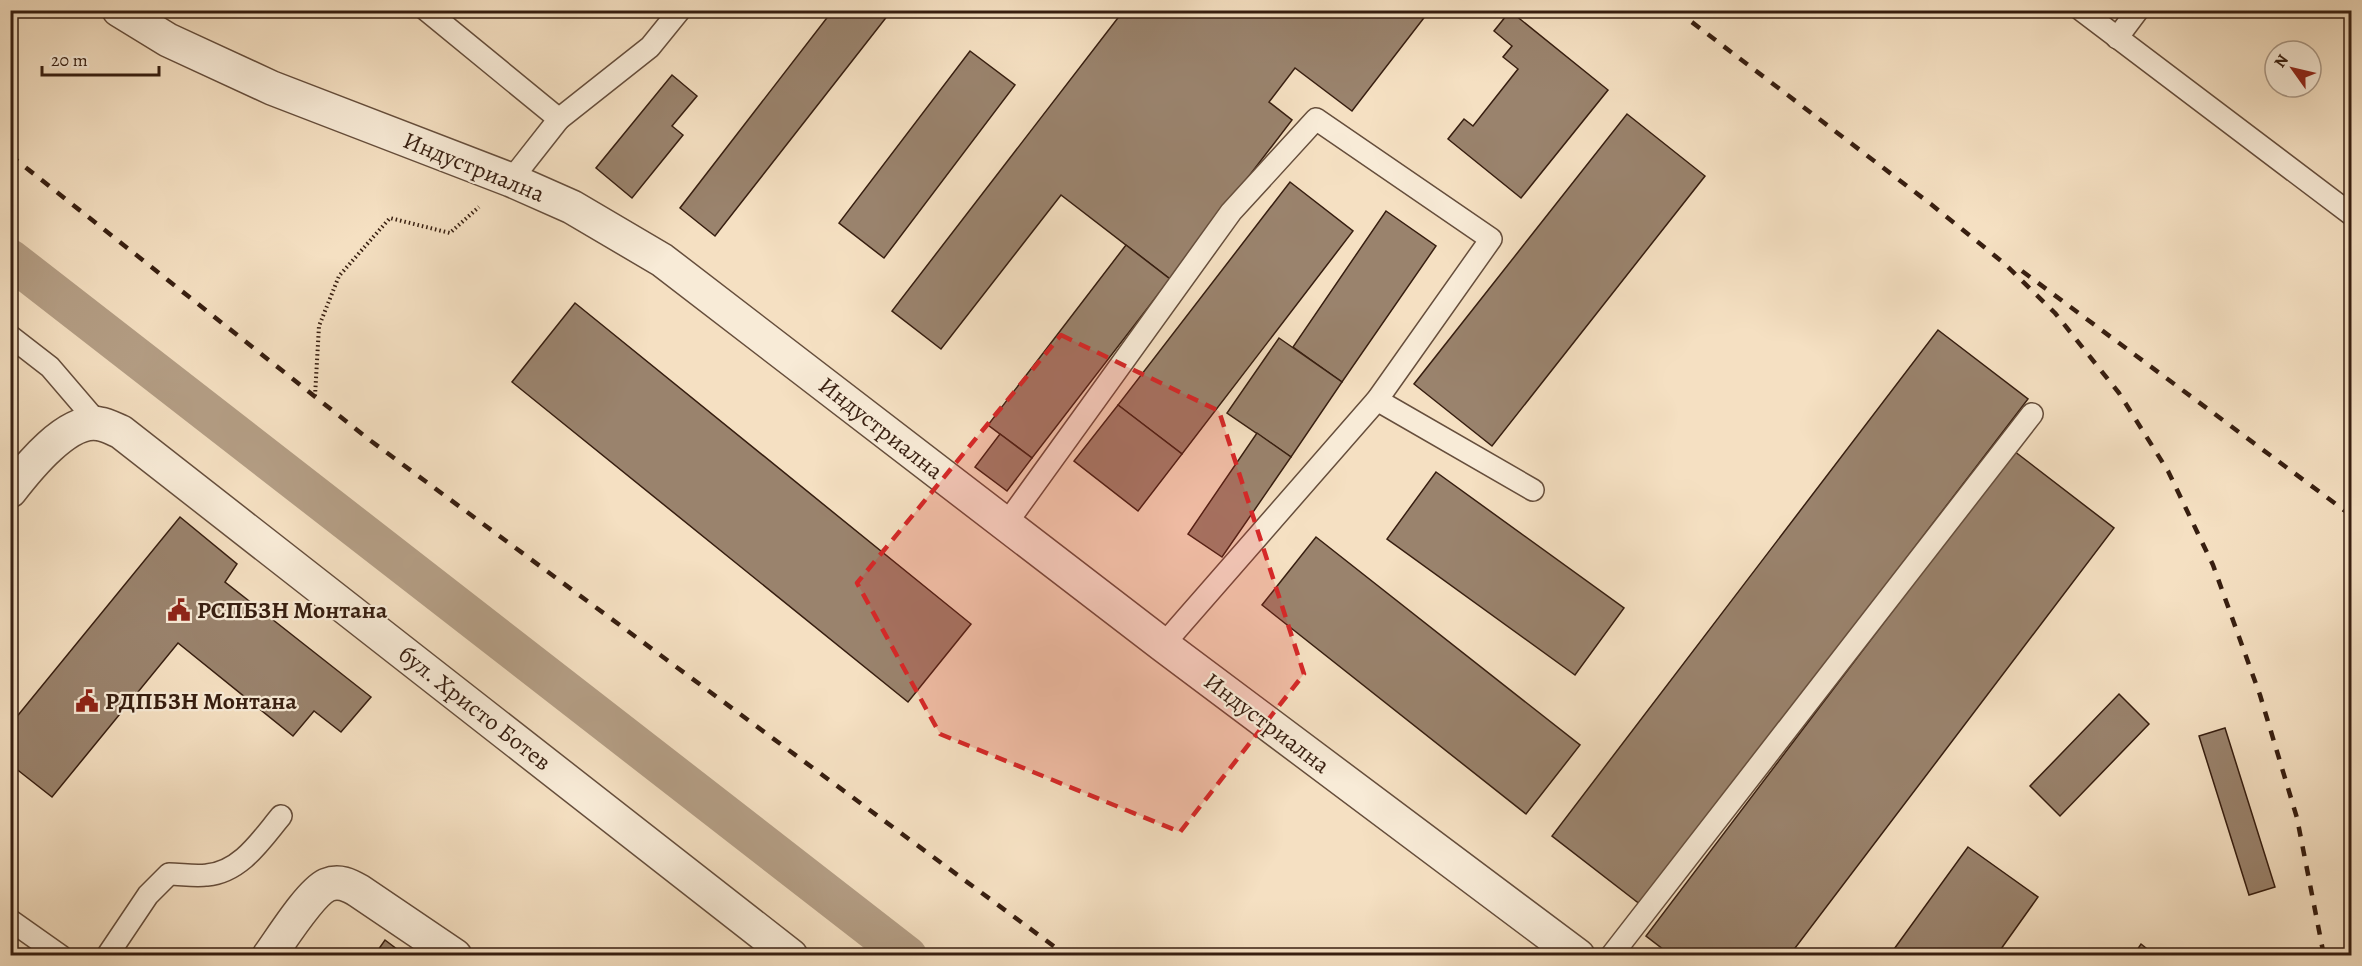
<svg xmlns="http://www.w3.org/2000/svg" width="2362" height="966" viewBox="0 0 2362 966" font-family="Alegreya,serif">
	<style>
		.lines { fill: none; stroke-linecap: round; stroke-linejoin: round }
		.canal { stroke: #b49e85; stroke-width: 40 }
		.building { fill: #9a836d; stroke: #371e10; stroke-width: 1.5 }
		.lane-casing { stroke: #664e3c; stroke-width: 24 }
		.street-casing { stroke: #664e3c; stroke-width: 36 }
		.path { stroke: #371e10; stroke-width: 4; stroke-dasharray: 1.5 3; stroke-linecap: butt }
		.lane { stroke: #f8ebd7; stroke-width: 21 }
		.street { stroke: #f8ebd7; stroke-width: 33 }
		.rail { stroke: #371e10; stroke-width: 4.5; stroke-dasharray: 10 10; stroke-linecap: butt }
		.marked { fill: #d62828; fill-opacity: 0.2; stroke: #d62828; stroke-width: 4.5; stroke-dasharray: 12 8; stroke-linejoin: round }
		.labels { text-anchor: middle; stroke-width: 4.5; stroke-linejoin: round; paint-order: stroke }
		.street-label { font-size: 24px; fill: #371e10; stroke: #f8ebd7 }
		.poi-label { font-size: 24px; font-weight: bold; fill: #371e10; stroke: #f8ebd7; text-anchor: start }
	</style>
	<rect width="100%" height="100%" fill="#f5e0c2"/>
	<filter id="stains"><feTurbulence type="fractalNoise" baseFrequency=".00333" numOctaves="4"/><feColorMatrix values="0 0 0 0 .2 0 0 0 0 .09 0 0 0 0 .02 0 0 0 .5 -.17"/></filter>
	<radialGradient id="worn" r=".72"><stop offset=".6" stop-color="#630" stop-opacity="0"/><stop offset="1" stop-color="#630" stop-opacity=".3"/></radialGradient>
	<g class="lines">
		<polyline class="canal" points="10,259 907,956"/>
	</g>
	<g class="building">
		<polygon points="833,10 892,10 715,236 680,208"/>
		<polygon points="1124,10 1430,10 1352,111 1295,68 1269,102 1292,120 1170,279 1061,195 941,349 892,311"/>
		<polygon points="1510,11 1608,90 1521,198 1448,139 1464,119 1473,126 1518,69 1503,57 1512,46 1494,31"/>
		<polygon points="970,51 1015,85 884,258 839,223"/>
		<polygon points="672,75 697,96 672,126 683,135 632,198 596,168"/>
		<polygon points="1627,114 1705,176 1492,446 1414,384"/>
		<polygon points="1290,182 1353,231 1182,454 1118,405"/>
		<polygon points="1386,211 1436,246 1342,382 1293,347"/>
		<polygon points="1126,245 1170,279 1032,458 988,425"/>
		<polygon points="575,303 971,624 908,702 512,382"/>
		<polygon points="1938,330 2028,399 1641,905 1552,836"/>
		<polygon points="1279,338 1342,382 1291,457 1227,413"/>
		<polygon points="1118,405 1182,454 1138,511 1074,461"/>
		<polygon points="1257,433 1291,457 1222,557 1188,534"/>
		<polygon points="1000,434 1032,458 1007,491 975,467"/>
		<polygon points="2014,451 2114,528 1789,956 1672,956 1646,936"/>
		<polygon points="1436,472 1624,608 1575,675 1387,539"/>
		<polygon points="180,517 237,564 225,582 371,697 341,732 314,711 293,736 178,643 52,797 10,764 10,725"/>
		<polygon points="1316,537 1580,745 1526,814 1262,605"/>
		<polygon points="2119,694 2149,724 2060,816 2030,786"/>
		<polygon points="2225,728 2275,887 2249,895 2199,736"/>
		<polygon points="1968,847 2038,897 1996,956 1889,956"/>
		<polygon points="385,940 406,956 365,956 370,949 376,953"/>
		<polygon points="2141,944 2156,956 2133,956"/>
	</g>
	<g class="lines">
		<g class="lane-casing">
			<g id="lane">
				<polyline points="426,10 559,119 650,47 680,10"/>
				<polyline points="2081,10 2352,215"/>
				<polyline points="2117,38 2138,10"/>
				<polyline points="511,180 559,119"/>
				<polyline points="10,336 50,367 98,423"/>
				<polyline points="1377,400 1533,490"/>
				<polyline points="1006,524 1231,212 1316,119 1491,239 1377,400 1163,645"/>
				<polyline points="10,920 61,956"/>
				<path d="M107 956 148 895 169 874C181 874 195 877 207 875 241 872 261 840 281 816"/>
				<polyline points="1611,956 2032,414"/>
			</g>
		</g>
		<g class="street-casing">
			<g id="street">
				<polyline points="119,10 168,40 272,88 511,180 572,207 662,260 1163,645 1578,956"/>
				<path d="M10 491C27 469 68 417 100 424 107 425 114 429 121 432L791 956"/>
				<path d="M269 956C282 938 310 893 327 885 339 880 349 885 359 891L455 956"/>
			</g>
		</g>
		<polyline class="path" points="315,396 319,326 339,276 390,218 450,233 479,207"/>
		<use href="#lane" class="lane"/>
		<use href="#street" class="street"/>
		<g class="rail">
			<polyline points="1676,10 1932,205 2005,264 2055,313 2119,393 2168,471 2213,565 2260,695 2297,818 2324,956"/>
			<polyline points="10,155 371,441 1067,956"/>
			<polyline points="2022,271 2352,516"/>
		</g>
	</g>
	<path class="marked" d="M1061 335 1219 411 1304 674 1180 832 940 734 857 583Z"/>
	<defs>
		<g id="civic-bare" transform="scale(1.8)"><path d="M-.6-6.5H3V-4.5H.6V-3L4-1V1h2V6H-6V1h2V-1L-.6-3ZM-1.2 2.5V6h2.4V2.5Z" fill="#8f2418" stroke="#f8ebd7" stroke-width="2.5" paint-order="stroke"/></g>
	</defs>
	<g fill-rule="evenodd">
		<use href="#civic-bare" x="179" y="610"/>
		<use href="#civic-bare" x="87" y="701"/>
	</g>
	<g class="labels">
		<g class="street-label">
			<text transform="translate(474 167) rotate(22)" y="8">Индустриална</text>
			<text transform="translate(881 428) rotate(38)" y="8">Индустриална</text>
			<text transform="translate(475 708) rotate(38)" y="8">бул. Христо Ботев</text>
			<text transform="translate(1267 723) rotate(37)" y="8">Индустриална</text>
		</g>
		<g class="poi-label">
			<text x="197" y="618">РСПБЗН Монтана</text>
			<text x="105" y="709">РДПБЗН Монтана</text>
		</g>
	</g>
	<rect width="2362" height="966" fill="none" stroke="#f5e0c2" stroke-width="36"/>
	<rect x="12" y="12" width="2338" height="942" fill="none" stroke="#371e10" stroke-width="3"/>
	<rect x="18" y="18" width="2326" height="930" fill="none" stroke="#371e10" stroke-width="1.5"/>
	<g transform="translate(2293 69) rotate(304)"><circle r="28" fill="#f8ebd7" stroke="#ab9987" stroke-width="1.5"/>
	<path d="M0-4.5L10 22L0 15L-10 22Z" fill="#8f2418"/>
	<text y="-9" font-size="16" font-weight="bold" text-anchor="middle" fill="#371e10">N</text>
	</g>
	<path d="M42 66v9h117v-9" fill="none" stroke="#371e10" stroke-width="3"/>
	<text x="51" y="66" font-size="18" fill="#371e10" stroke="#f8ebd7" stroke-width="4.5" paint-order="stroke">20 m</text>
	<rect width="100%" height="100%" filter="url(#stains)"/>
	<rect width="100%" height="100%" fill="url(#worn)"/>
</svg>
